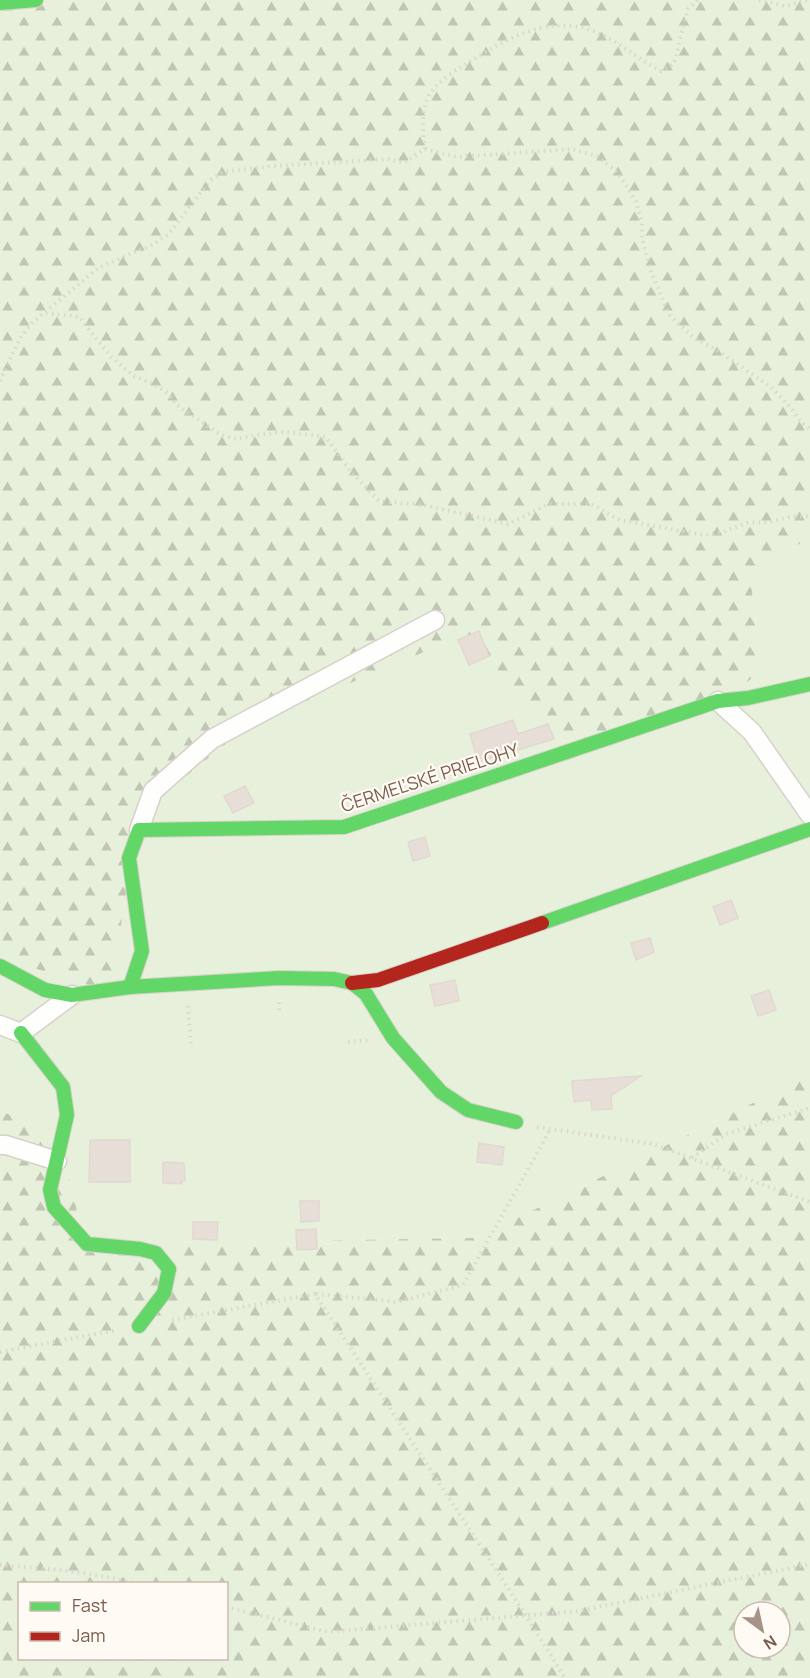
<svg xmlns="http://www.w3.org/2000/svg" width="810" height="1678" viewBox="0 0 810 1678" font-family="Manrope,sans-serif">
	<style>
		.green { fill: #e7f0db }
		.forest { fill: url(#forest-firs); fill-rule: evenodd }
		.building { fill: #e6ded7; stroke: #e2d8d2; stroke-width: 1.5 }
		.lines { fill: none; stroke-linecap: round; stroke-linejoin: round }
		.street-casing { stroke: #d7d1cb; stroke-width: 21 }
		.fast-casing { stroke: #d9d2cb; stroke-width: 16 }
		.jam-casing { stroke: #d9d2cb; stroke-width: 16 }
		.path { stroke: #dcd5d0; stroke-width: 4; stroke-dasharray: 1.5 4.5; stroke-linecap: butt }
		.street { stroke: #fefefd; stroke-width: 18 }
		.fast { stroke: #63d668; stroke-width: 14 }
		.jam { stroke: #b3261e; stroke-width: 14 }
		.labels { text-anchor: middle; stroke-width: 4.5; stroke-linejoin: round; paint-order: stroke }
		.street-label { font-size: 18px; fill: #7a5c4d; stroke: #fffaf3 }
	</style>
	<defs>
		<pattern id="forest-firs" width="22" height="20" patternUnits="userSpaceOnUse" patternTransform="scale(1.5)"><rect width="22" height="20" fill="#e7f0db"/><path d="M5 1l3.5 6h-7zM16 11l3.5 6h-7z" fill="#c0c6b4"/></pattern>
	</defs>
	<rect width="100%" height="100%" fill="#f9f5f0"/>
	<polygon class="green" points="810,537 810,1075 476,1238 85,1244 60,1141 0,1110 0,956 71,981 138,815 248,726 464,634 574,749 762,669 750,576"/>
	<g class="forest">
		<polygon points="0,0 810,0 810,537 750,576 762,669 709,716 574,749 464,635 248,726 138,815 111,989 71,981 0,956"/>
		<path d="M810 1075V1678H0V1110L60 1141 85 1244 476 1238ZM20 1584H226V1658H20ZM744 1612H780V1648H744Z"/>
	</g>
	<g class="building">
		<polygon points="479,631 489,656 469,665 458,640"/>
		<polygon points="513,720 518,734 548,724 554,739 478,762 470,734"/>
		<polygon points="245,786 254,803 233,813 224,796"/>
		<polygon points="425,837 430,856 413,861 408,842"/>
		<polygon points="731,900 738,918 720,925 713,907"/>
		<polygon points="650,938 654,952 636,960 631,943"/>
		<polygon points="455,980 459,1001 435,1006 430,985"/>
		<polygon points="769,990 776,1010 758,1016 751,996"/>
		<polygon points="641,1076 611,1096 612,1109 592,1110 591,1100 574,1102 572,1081"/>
		<polygon points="90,1140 130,1140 130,1182 89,1182"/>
		<polygon points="479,1143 504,1147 502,1165 477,1162"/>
		<polygon points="163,1162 184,1163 185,1181 182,1181 182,1184 163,1183"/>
		<polygon points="300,1201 319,1201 319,1221 301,1222"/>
		<polygon points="193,1222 218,1222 217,1240 193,1239"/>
		<polygon points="316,1229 317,1249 297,1250 296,1230"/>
	</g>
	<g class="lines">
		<g class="street-casing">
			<g id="street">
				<polyline points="718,701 752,732 810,815"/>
				<polyline points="139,830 153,791 212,739 435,620"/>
				<polyline points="0,1025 21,1033 72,995"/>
				<polyline points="0,1145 6,1145 57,1161"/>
			</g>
		</g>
		<g class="fast-casing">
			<g id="fast">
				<polyline points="0,3 36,0"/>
				<polyline points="542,923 810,829"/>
				<polyline points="0,966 45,990 72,995 130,987 279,978 334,979 352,983 366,994 393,1038 441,1092 468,1110 516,1122"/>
				<polyline points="130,987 142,951 129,858 139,830 344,827 718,701 748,698 810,684"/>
				<polyline points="21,1033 63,1087 67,1115 50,1190 54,1207 87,1244 140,1249 156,1253 169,1269 164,1293 139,1326"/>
			</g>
		</g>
		<g class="jam-casing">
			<polyline id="jam" points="352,983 378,980 542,923"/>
		</g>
		<g class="path">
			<polyline points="759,0 785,6 808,0"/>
			<polyline points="425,149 457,157 571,149 597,156 618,173 636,201 642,223 642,238 651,272 670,316 693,337 718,351 771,387 791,408 802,423 810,429"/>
			<polyline points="46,313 79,317 111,357 134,376 151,383 166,392 177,405 221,435 236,439 257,435 286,432 326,437 351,472 379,501 424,505 508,524 549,504 591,504 620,520 704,535 723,532 747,523 769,522 790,517 810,516"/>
			<path d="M0 381 20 338 33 322 98 268 152 245 168 235 209 181 223 172 273 166 388 159 404 163 425 149C423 131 420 112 429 95 437 82 452 73 464 65 495 46 532 22 571 26 607 29 630 55 661 71L674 64 688 9 698 0"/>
			<polyline points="188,1006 191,1046"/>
			<polyline points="279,1010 279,1000"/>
			<polyline points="348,1042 369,1040"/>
			<polyline points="537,1127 653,1144 810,1202"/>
			<polyline points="692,1158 726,1134 810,1108"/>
			<polyline points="316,1294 397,1302 463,1285 550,1130"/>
			<polyline points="172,1320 315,1294 525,1614 565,1678"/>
			<polyline points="0,1352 117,1330"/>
			<path d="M0 1565C46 1569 91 1571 136 1584"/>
			<polyline points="226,1607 328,1632 578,1611 810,1564"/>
		</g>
		<use href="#street" class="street"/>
		<use href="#fast" class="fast"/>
		<use href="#jam" class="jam"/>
	</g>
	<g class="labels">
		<g class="street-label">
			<text transform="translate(430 778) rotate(-18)" y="6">ČERMEĽSKÉ PRIELOHY</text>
		</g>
	</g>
	<rect x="18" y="1582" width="210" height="78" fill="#fffaf3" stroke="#cabbb1" stroke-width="1.5"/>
	<rect x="30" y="1602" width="30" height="9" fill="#63d668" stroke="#cabbb1" stroke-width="1.5"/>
	<text x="72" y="1612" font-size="18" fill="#7a5c4d">Fast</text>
	<rect x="30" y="1632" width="30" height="9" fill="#b3261e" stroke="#cabbb1" stroke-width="1.5"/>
	<text x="72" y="1642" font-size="18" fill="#7a5c4d">Jam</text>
	<g transform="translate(762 1630) rotate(147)"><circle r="28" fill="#fffaf3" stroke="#cabbb1" stroke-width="1.5"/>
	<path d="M0-4.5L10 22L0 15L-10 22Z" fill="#a69286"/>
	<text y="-9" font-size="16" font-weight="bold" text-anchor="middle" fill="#7a5c4d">N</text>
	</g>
</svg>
